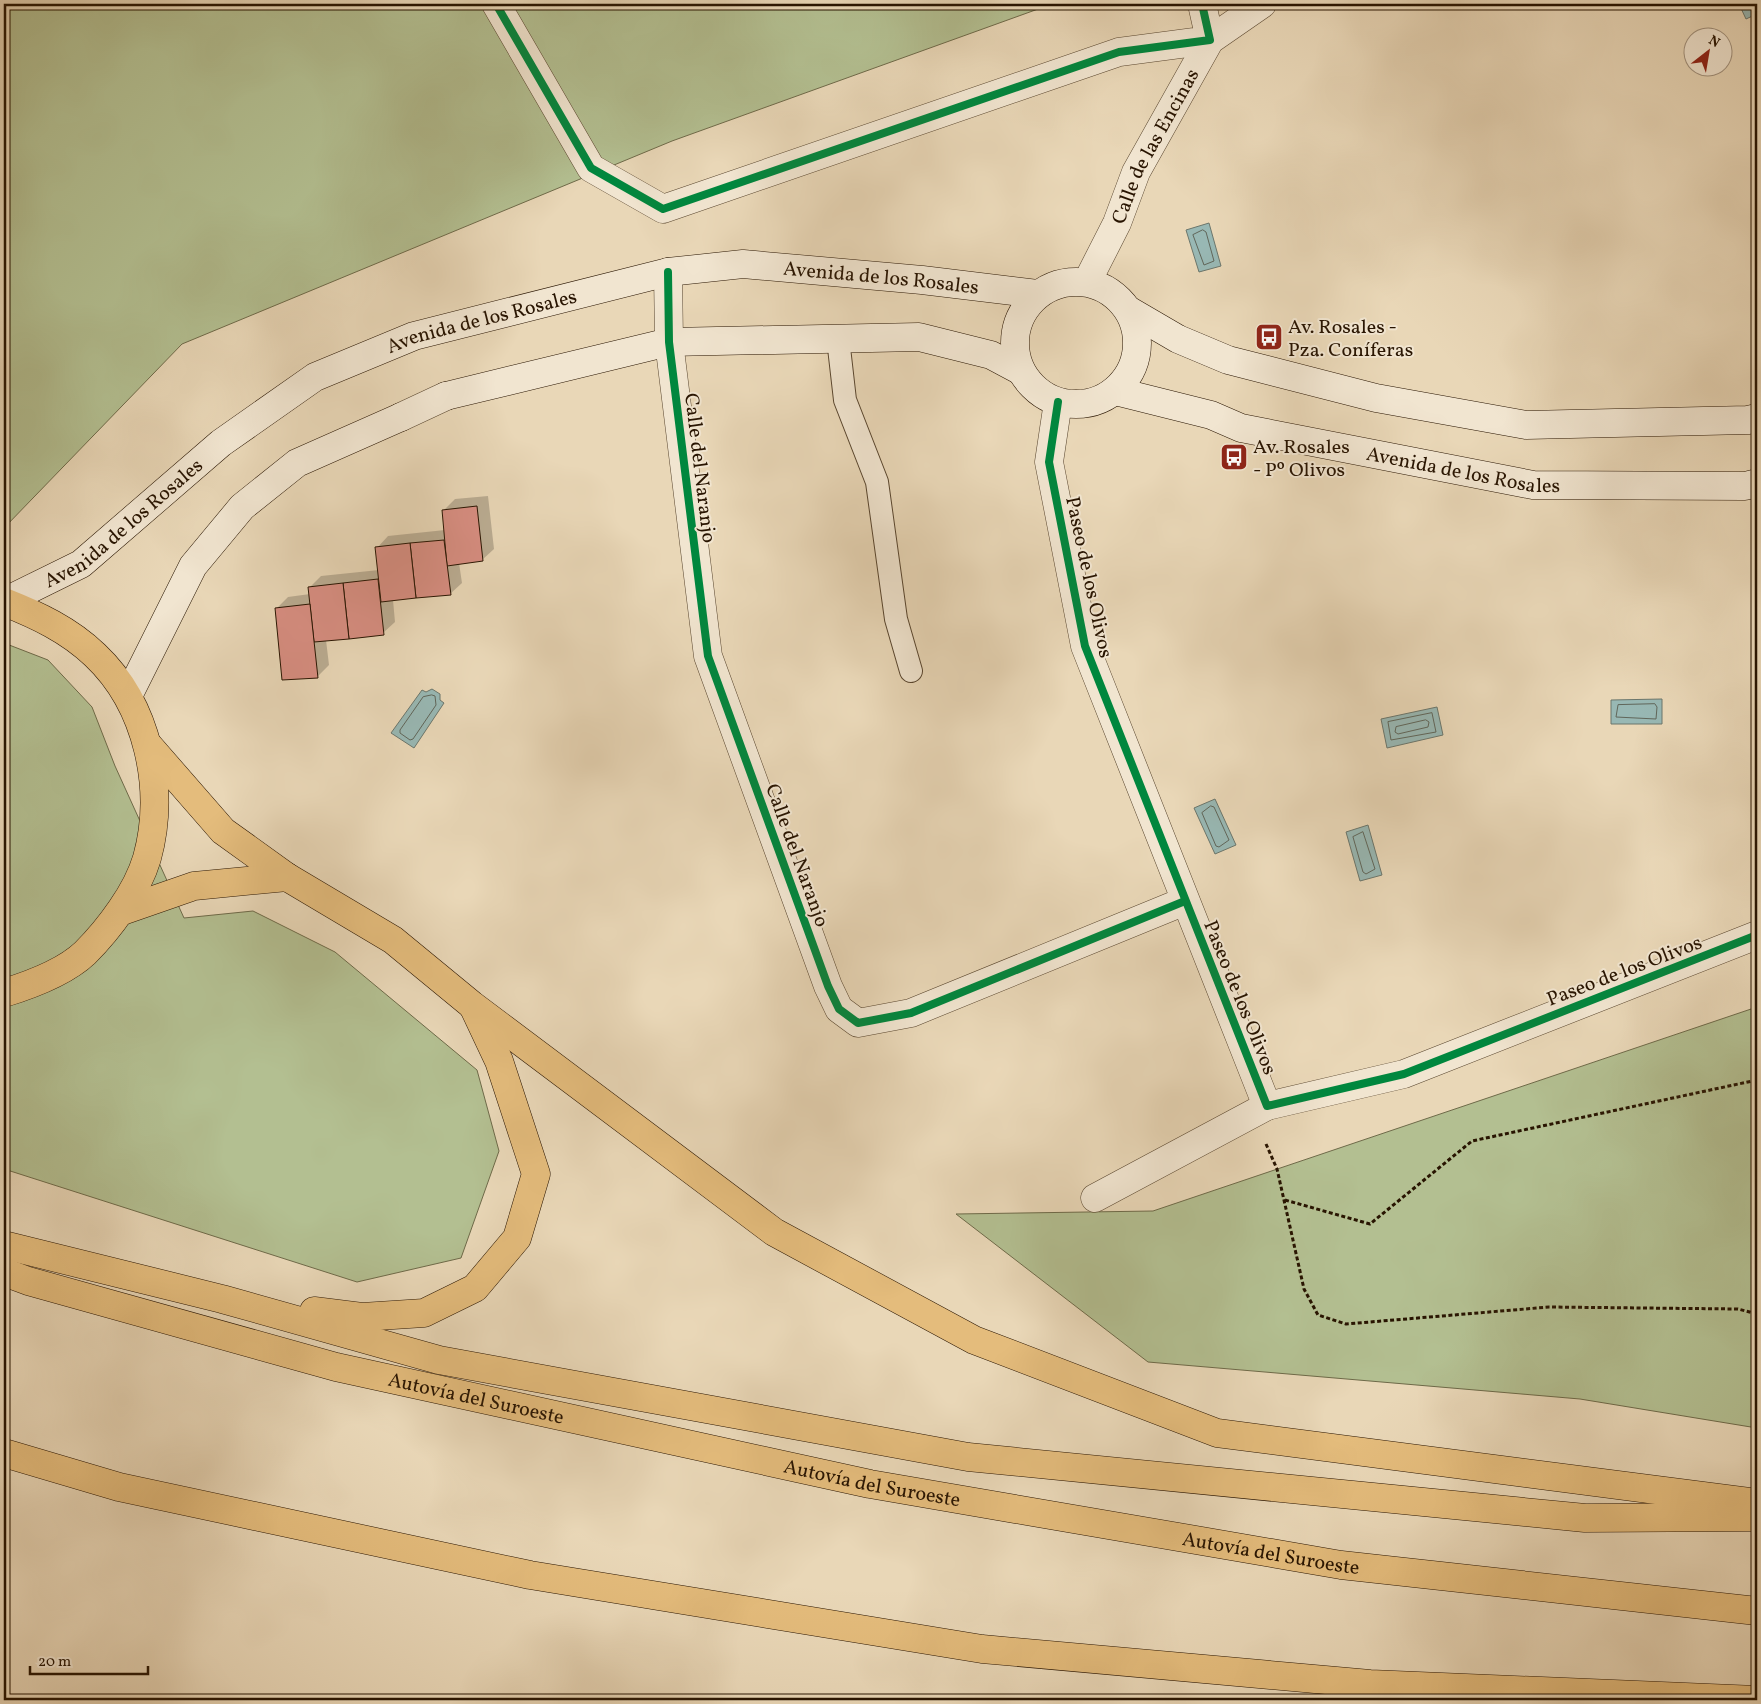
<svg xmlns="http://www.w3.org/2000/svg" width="1761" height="1704" viewBox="0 0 1761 1704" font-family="Vollkorn,serif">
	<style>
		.green { fill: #b3bf91; stroke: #6e6a49 }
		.water { fill: #98b8b4; stroke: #6b766c }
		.shadow { fill: #0003 }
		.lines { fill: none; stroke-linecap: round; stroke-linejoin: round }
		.shore { stroke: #60665a; stroke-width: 1 }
		.building { fill: #d88e82; stroke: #281401 }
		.lane-casing { stroke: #58452e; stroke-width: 24 }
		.street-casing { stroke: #58452e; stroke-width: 29 }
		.secondary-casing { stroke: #281401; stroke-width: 29 }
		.primary-casing { stroke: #281401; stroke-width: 29 }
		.highway-casing { stroke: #281401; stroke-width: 29 }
		.path { stroke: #281401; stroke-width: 3; stroke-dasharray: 4 2.5; stroke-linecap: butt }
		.lane { stroke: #f1e5d0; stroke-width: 22 }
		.street { stroke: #f1e5d0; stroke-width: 28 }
		.secondary { stroke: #f1e5d0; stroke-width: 28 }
		.primary { stroke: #e4bc7c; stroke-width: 28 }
		.highway { stroke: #e4bc7c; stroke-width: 28 }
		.cycleway-casing { stroke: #f1e5d0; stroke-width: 11 }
		.cycleway { stroke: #00873e; stroke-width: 8 }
		.labels { text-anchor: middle; stroke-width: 4; stroke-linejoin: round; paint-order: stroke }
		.street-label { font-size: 20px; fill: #281401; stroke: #f1e5d0 }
		.poi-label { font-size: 20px; fill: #281401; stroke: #f1e5d0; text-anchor: start }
	</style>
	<rect width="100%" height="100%" fill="#e9d7b7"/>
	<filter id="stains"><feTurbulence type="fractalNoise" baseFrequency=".004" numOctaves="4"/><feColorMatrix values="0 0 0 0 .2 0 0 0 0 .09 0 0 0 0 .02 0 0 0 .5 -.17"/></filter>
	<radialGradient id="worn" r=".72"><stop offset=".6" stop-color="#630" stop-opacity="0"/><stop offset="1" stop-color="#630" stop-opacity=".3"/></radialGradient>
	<g class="green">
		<polygon points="4,4 1052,4 672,141 182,344 4,528"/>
		<polygon points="4,643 48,660 92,707 115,766 184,918 253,911 335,952 477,1070 499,1151 461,1258 357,1282 4,1169"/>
		<polygon points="1757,1007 1757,1428 1580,1399 1148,1362 956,1214 1153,1211"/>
	</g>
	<g class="water">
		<polygon points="1739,4 1757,4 1757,14 1746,19"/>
		<polygon points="1209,223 1221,266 1199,272 1186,230"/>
		<polygon points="432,689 440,694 440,700 444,703 414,748 391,733 422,690 426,692"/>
		<polygon points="1662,699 1662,724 1611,724 1611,700"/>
		<polygon points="1437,707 1443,735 1387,748 1381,719"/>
		<polygon points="1215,799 1236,845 1215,854 1194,808"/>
		<polygon points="1368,825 1382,875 1360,881 1346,832"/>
	</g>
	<polygon class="shadow" points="488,496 494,549 482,560 459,563 462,583 450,594 393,600 395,622 383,633 326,640 329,665 317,677 276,609 288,597 310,594 310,587 321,576 379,570 377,548 388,536 445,530 443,511 455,499"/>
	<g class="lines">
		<g class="shore">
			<polygon points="1203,230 1206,232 1214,261 1204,265 1193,235"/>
			<polygon points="432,695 435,696 436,705 413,739 410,740 400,733 400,730 423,697"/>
			<polygon points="1655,704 1657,707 1656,719 1616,717 1618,705"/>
			<polygon points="1432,713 1436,732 1391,740 1388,722"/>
			<polygon points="1426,720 1429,722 1428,727 1398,734 1395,732 1396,727"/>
			<polygon points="1211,806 1214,807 1229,840 1219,847 1216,846 1202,813"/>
			<polygon points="1363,832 1375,869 1366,874 1363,872 1353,837"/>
		</g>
	</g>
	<g class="building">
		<polygon points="477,506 483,561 447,566 442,510"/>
		<polygon points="444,540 451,595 416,598 410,543"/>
		<polygon points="410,543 416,598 381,602 375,547"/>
		<polygon points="378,579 384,635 349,639 343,583"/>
		<polygon points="343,583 349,639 314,642 308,587"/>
		<polygon points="310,604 318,678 282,680 275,608"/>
	</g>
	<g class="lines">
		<g class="lane-casing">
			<polyline id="lane" points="838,339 845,400 877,482 896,619 911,671"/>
		</g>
		<g class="street-casing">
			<g id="street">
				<polyline points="496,4 591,168 663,209 1119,52 1210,40 1202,4"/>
				<polyline points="668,272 669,342 708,656 828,986 839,1009 858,1023 911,1013 1185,901"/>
				<path id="s1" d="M1087 282 1117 223 1136 172 1210 40 1262 4"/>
				<polyline points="1058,402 1049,462 1085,646 1267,1106 1404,1074 1757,935"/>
				<polyline points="401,417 446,396"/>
				<polyline points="1095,1198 1267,1106"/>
			</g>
		</g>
		<g class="secondary-casing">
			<g id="secondary">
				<circle cx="1076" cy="343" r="61"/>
				<polyline points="1130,311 1178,339 1228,360 1376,398 1526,425 1748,420 1757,418"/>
				<path id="s2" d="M1115 391 1211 415 1241 428 1533 485 1745 486 1757 483"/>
				<polyline points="446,396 669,342 919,337 991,355 1021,371"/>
				<path id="s3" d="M4 602 81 564 221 443 315 377 414 336 668 272 743 264 922 280 1037 294"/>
				<polyline points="128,696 193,566 242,507 297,463 401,417"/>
			</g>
		</g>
		<g class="primary-casing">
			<path id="primary" d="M4 602C37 615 69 630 95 655 148 705 166 789 147 858 137 892 109 929 85 953 65 972 30 985 4 993"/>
		</g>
		<g class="highway-casing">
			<g id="highway">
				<polyline points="148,745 223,831 287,877 393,940 472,1005 774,1232 974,1340 1217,1433 1757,1503"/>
				<polyline points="122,911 194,886 287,877"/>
				<polyline points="4,1245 222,1299 439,1360 968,1457 1585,1518 1755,1517"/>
				<path id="s4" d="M4 1272 28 1281 336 1367 870 1484 1341 1565 1757 1611"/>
				<polyline points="314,1311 362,1317 424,1313 475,1288 517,1238 536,1174 499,1061 474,1008"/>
				<polyline points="4,1453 119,1487 530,1575 982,1649 1370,1684 1757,1700"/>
			</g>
		</g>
		<g class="path">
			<polyline points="1266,1144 1277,1169 1304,1289 1318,1315 1346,1324 1549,1307 1738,1309 1757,1314"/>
			<polyline points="1285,1200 1370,1224 1472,1141 1757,1080"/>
		</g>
		<use href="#lane" class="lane"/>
		<use href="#street" class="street"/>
		<use href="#secondary" class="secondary"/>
		<use href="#primary" class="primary"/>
		<use href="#highway" class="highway"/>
		<g class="cycleway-casing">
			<g id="cycleway">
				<polyline points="496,4 591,168 663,209 1119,52 1210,40 1202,4"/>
				<polyline points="668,272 669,342 708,656 828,986 839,1009 858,1023 911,1013 1185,901"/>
				<polyline points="1058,402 1049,462 1085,646 1267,1106 1404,1074 1757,935"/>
			</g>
		</g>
		<use href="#cycleway" class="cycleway"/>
	</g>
	<defs>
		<g id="bus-square" transform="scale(1.4375)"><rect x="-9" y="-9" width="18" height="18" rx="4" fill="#8f2418" stroke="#f1e5d0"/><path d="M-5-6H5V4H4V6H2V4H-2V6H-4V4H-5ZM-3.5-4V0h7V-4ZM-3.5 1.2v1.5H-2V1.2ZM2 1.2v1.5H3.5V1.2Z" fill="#fff"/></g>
	</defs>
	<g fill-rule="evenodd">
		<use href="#bus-square" x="1269" y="337"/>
		<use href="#bus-square" x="1234" y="457"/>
	</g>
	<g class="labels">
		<g class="street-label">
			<text dy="7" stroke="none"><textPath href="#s1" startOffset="152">Calle de las Encinas</textPath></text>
			<text dy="7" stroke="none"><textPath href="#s3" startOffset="969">Avenida de los Rosales</textPath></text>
			<text dy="7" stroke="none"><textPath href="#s3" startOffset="562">Avenida de los Rosales</textPath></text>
			<text transform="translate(701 468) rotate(83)" y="7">Calle del Naranjo</text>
			<text dy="7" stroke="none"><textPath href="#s2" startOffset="358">Avenida de los Rosales</textPath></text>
			<text dy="7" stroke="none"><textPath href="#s3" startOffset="144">Avenida de los Rosales</textPath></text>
			<text transform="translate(1090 577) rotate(78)" y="7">Paseo de los Olivos</text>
			<text transform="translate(798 855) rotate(70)" y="7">Calle del Naranjo</text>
			<text transform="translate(1624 970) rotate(-21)" y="7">Paseo de los Olivos</text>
			<text transform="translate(1241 997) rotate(68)" y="7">Paseo de los Olivos</text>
			<text dy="7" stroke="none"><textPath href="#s4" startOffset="489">Autovía del Suroeste</textPath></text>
			<text dy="7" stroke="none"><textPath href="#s4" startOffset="894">Autovía del Suroeste</textPath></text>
			<text dy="7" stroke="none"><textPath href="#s4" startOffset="1299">Autovía del Suroeste</textPath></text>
		</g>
		<g class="poi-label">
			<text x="1288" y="333">Av. Rosales -<tspan x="1288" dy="23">Pza. Coníferas</tspan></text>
			<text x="1253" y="453">Av. Rosales<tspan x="1253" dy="23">- Pº Olivos</tspan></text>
		</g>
	</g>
	<rect width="1761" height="1704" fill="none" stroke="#e9d7b7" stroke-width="20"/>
	<rect x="5" y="5" width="1751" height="1694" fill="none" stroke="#281401" stroke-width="2.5"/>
	<rect x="10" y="10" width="1741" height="1684" fill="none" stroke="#281401"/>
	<g transform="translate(1708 52) rotate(31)"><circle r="24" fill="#f1e5d0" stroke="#a1917d"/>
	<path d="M0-4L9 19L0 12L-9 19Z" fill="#8f2418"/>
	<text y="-8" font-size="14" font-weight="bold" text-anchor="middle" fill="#281401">N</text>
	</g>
	<path d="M30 1666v8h118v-8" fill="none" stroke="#281401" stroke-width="2.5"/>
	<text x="38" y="1666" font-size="15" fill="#281401" stroke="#f1e5d0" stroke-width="4" paint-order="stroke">20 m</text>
	<rect width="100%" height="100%" filter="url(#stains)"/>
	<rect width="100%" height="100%" fill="url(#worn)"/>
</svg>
